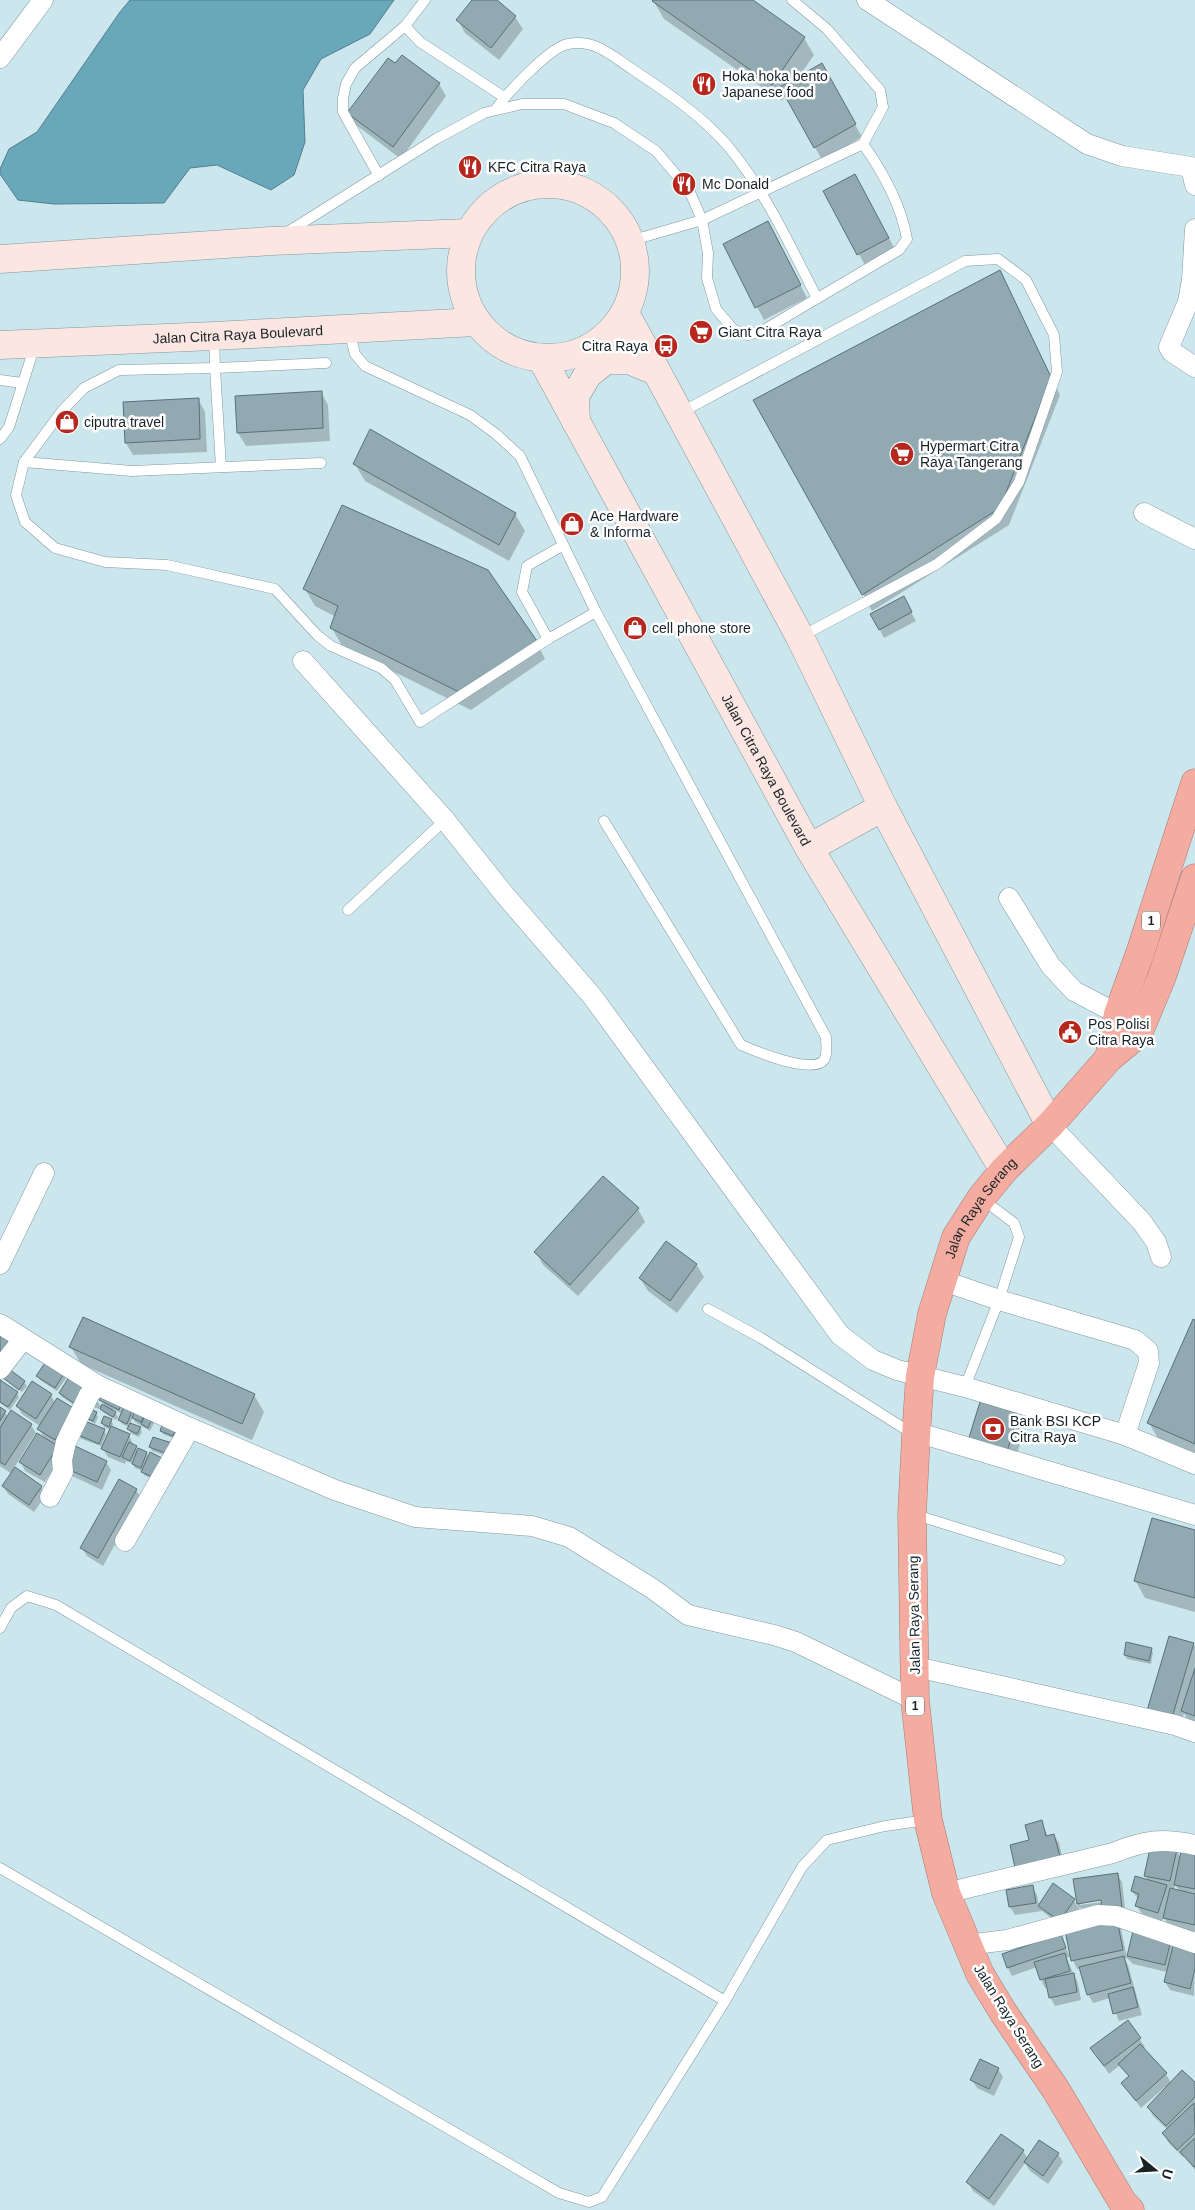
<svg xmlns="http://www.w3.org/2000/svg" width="1195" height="2210" viewBox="0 0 1195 2210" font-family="Arial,sans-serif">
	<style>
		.water { fill: #69a7bb; stroke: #517f8e }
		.shadow { fill: #0003; fill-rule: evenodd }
		.building { fill: #91a9b1; stroke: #597077 }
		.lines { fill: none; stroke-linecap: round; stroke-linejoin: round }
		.lane-casing { stroke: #8198a0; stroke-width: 11 }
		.street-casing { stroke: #8198a0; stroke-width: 21 }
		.secondary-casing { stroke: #8198a0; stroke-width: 29 }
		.highway-casing { stroke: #a77b75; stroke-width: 29 }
		.lane { stroke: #fff; stroke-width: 10 }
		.street { stroke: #fff; stroke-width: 20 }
		.secondary { stroke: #fce6e2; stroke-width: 28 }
		.highway { stroke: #f4aba0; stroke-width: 28 }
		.labels { text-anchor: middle; stroke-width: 5; stroke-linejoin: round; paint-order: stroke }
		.shield { fill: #fff; stroke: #5e6567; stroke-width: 1 }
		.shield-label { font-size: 12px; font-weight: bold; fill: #192326 }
		.poi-label { font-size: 14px; fill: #192326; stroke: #fff; text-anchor: start }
		.street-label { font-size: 14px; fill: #192326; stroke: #fff }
	</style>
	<rect width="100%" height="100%" fill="#cce6ee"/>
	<polygon class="water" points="130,0 394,0 370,34 321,59 303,90 305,142 294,175 271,190 217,165 190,168 164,203 54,204 18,200 0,174 0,169 9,149 37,132 120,12"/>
	<g class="shadow">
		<polygon points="474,0 495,0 515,17 523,29 499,60 465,33 458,20"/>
		<polygon points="655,0 751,0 804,38 814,55 798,78 822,65 862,137 822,160 786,95 782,101 664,19 654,2"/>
		<polygon points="396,65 439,84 446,96 401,159 356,125 349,113"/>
		<polygon points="862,188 896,251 866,267 825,192"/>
		<polygon points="775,235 807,298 764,320 757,307"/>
		<polygon points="1000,272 1060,395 1009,525 872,611 863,594"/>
		<polygon points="321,392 328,405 330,441 246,446 238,433 236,397"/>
		<polygon points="198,399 205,412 207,452 133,455 126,443"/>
		<polygon points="355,464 515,514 525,531 509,561 365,481"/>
		<polygon points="305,589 536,641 545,659 471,710 342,646 332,628 336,617 315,606"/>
		<polygon points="903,598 916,621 884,638 880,630"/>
		<polygon points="638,1209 645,1222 578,1296 543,1265 536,1252"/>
		<polygon points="696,1264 704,1277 677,1313 648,1291 640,1278"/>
		<polygon points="1195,1321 1195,1456 1159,1440 1149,1423"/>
		<polygon points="71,1347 254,1395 264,1412 252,1440 81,1364"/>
		<polygon points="48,1362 67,1377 57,1391 40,1380 38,1376"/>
		<polygon points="4,1377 24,1382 27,1386 22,1392"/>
		<polygon points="70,1379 78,1407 62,1397 60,1394"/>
		<polygon points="0,1382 17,1393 19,1397 10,1410 0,1403"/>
		<polygon points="104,1393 155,1421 150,1431 135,1422 133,1417 130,1424 140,1428 142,1432 139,1437 130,1433 129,1427 122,1424 120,1420 122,1414 113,1409 118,1417 116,1420 103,1412 100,1407 99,1409 94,1407 93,1400 98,1402 102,1408 104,1404 101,1400"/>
		<polygon points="51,1395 55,1403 62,1455 45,1482 25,1471 21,1462 38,1435 35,1434 14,1468 41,1487 46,1495 34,1512 8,1494 3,1486 12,1474 0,1466 0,1408 9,1417 31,1425 36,1433 45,1439 39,1429 40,1426 22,1414 17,1406"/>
		<polygon points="96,1413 98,1417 95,1424 88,1420 86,1417"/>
		<polygon points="1018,1414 1025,1427 1013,1468 976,1457"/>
		<polygon points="111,1420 113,1424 112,1428 129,1435 133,1445 138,1451 147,1453 157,1481 144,1475 143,1471 135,1468 133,1464 126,1461 125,1464 108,1457 101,1446 79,1438 77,1434 104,1430 106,1434 102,1445 104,1446 111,1430 104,1427 102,1423"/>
		<polygon points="164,1424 178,1433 175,1439 163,1434 161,1431"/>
		<polygon points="153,1438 170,1457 152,1451 150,1447"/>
		<polygon points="106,1462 111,1470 102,1490 70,1475 65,1467"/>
		<polygon points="136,1490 141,1498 103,1566 87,1556 82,1548"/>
		<polygon points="1195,1531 1195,1612 1145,1598 1135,1580"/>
		<polygon points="1193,1644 1195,1647 1195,1726 1190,1724 1184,1713 1178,1734 1155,1727"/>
		<polygon points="1151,1649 1153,1653 1151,1664 1127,1659 1125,1655"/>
		<polygon points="1042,1822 1048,1837 1054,1835 1059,1843 1065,1869 1030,1841"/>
		<path d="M1195 1849V1932L1169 1926 1164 1917 1162 1921 1142 1914 1137 1906 1139 1900 1132 1891 1149 1881 1145 1876 1176 1850 1181 1859ZM1175 1884 1180 1892 1174 1891Z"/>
		<path d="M1117 1874 1122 1882 1126 1917 1083 1912 1080 1907 1065 1929 1042 1911 1015 1915 1010 1907 1032 1887 1037 1895 1039 1906 1074 1900 1078 1908 1075 1880ZM1107 1898 1108 1901 1080 1905V1902Z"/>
		<polygon points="1116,1920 1121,1929 1127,1958 1124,1959 1128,1965 1142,2015 1119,2021 1110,1998 1093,2003 1088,1994 1081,1968 1077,1969 1071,1956 1066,1958 1078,1983 1081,2000 1055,2006 1050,1997 1048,1987 1045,1988 1041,1979 1037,1967 1012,1976 1008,1968 1061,1935 1069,1955 1071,1955"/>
		<polygon points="1134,1933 1170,1942 1173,1948 1195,1953 1194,1996 1170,1990 1165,1982 1167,1972 1133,1964 1127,1958"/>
		<polygon points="1128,2022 1145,2047 1143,2049 1166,2074 1171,2083 1195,2084 1195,2170 1184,2156 1183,2157 1168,2142 1164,2134 1168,2130 1153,2116 1148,2107 1166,2089 1165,2087 1141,2108 1122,2083 1129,2077 1120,2065 1109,2074 1092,2049"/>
		<polygon points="998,2069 1003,2077 994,2096 977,2088 972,2080"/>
		<polygon points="1023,2151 1028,2159 1058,2154 1063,2162 1048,2184 1030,2171 1025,2163 994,2206 973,2191 968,2182"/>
	</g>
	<g class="building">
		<polygon points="472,0 497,0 516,16 491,48 456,20"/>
		<polygon points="653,0 753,0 805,37 772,85 652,1"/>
		<polygon points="402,55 440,83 393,147 347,113 388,58 395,63"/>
		<polygon points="822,63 856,124 814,148 780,87"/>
		<polygon points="855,174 889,238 857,255 823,191"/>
		<polygon points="768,221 801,285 755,308 723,244"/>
		<polygon points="1000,270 1051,377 1000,508 862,595 753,400"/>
		<polygon points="322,391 323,428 237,433 235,396"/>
		<polygon points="199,398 200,439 125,443 123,402"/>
		<polygon points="370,429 516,513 499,545 353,464"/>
		<polygon points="342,505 488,570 537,641 461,693 330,628 338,606 303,589"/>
		<polygon points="904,596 912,612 879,630 870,614"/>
		<polygon points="603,1176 639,1208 570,1285 534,1252"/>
		<polygon points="666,1241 697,1264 670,1301 639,1278"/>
		<polygon points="83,1317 255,1394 242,1424 69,1347"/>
		<polygon points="1193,1319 1195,1320 1195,1444 1147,1423"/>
		<polygon points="0,1336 8,1341 0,1355"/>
		<polygon points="47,1360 65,1372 55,1388 36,1376"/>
		<polygon points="9,1369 25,1381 19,1390 2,1377"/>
		<polygon points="69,1377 86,1388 75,1404 59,1393"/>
		<polygon points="0,1380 18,1392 8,1407 0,1402"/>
		<polygon points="32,1381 52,1394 36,1419 16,1406"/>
		<polygon points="104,1391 123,1401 119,1410 99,1400"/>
		<polygon points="57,1398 75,1409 55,1440 37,1429"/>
		<polygon points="980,1402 1018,1413 1006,1456 967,1444"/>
		<polygon points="102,1404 116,1412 113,1417 100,1409"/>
		<polygon points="125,1405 133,1408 127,1424 118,1420"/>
		<polygon points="0,1407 6,1411 0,1421"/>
		<polygon points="88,1408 97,1412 93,1421 84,1417"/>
		<polygon points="135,1409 145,1413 141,1422 132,1418"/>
		<polygon points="11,1410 32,1424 5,1465 0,1462 0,1428"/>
		<polygon points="146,1413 153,1416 148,1428 141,1424"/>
		<polygon points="104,1416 112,1419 109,1427 101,1423"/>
		<polygon points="82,1420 105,1429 99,1444 76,1434"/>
		<polygon points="163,1422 176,1428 173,1436 160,1431"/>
		<polygon points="130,1423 141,1427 137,1434 127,1429"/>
		<polygon points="111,1426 130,1434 120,1457 101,1449"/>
		<polygon points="37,1433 58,1446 40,1475 19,1462"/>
		<polygon points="153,1437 172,1443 168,1454 149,1447"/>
		<polygon points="129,1442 137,1446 130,1461 122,1457"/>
		<polygon points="73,1445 107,1461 97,1482 63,1467"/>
		<polygon points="138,1448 147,1452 141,1468 132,1464"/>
		<polygon points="150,1452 164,1459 155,1478 141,1472"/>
		<polygon points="15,1467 42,1486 29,1505 2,1486"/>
		<polygon points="119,1479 137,1489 98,1558 80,1548"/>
		<polygon points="1152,1518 1195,1530 1195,1598 1134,1581"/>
		<polygon points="1169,1636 1194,1643 1171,1721 1146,1714"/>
		<polygon points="1126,1642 1152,1648 1149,1661 1124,1655"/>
		<polygon points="1195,1668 1195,1716 1181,1711"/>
		<polygon points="1042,1820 1046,1836 1054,1834 1061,1860 1016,1872 1010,1845 1029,1840 1025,1825"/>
		<polygon points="1151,1844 1177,1849 1170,1881 1144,1876"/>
		<polygon points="1182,1846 1195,1848 1195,1889 1174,1885"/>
		<polygon points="1118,1873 1122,1908 1102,1910 1101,1900 1077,1904 1073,1879"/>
		<polygon points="1135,1876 1167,1885 1158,1913 1135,1906 1139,1894 1131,1891"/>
		<polygon points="1053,1883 1075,1899 1060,1921 1038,1906"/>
		<polygon points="1033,1885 1036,1903 1009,1907 1006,1890"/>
		<polygon points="1170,1888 1195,1894 1195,1925 1163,1918"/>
		<polygon points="1117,1919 1123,1950 1071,1961 1065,1930"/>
		<polygon points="1133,1931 1171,1940 1165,1965 1127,1956"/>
		<polygon points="1061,1934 1066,1948 1007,1968 1002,1954"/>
		<polygon points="1173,1946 1195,1952 1195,1969 1190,1989 1164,1982"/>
		<polygon points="1065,1953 1070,1971 1040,1980 1034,1962"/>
		<polygon points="1124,1956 1131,1983 1087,1995 1079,1967"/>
		<polygon points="1074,1973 1077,1992 1049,1998 1045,1979"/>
		<polygon points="1133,1987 1138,2007 1113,2014 1108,1994"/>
		<polygon points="1128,2020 1141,2038 1104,2066 1090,2048"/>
		<polygon points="1140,2044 1167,2073 1136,2101 1121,2083 1129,2076 1118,2064"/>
		<polygon points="980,2059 999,2068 989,2089 970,2080"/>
		<polygon points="1182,2070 1195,2082 1195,2097 1166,2126 1147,2107"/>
		<polygon points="1194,2103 1195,2133 1177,2150 1162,2133"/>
		<polygon points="1001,2134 1024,2150 989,2199 966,2182"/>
		<polygon points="1195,2138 1195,2166 1194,2167 1180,2152"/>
		<polygon points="1039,2140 1059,2153 1043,2176 1024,2162"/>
	</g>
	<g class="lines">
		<g class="lane-casing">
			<g id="lane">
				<polyline points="425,0 405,26 420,42 504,97"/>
				<path d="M496 109C507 93 550 47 568 44 595 39 611 55 632 69 665 91 701 115 727 145 765 190 790 246 817 298"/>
				<polyline points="379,176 343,112 343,98 346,84 355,68 405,26"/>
				<path d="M286 233 436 139 484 113 522 104H564L614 123 656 151 689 190 702 220 708 253 707 278 716 309 734 330 748 335 762 331 899 250 907 239C901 205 883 172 863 144"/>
				<polyline points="630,241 702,220 863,144 883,107 880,90 827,29 792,0"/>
				<path d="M349 330 355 354 365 366 470 415 496 434 520 456 596 612 826 1037C826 1044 828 1054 824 1060 812 1075 755 1051 741 1045L604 821"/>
				<polyline points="214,336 215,368 119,370 84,388 62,411 24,462 16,495 25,522 55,548 105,562 167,565 275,589 317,635 331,646 381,668 395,680 420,722 548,639 596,612"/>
				<polyline points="0,380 22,383"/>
				<polyline points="680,413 965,261 998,259 1026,280 1054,335 1057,372 1019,482 996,519 937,564 802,636"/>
				<polyline points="0,439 9,427 35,345"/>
				<polyline points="24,462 132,471 321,463"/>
				<polyline points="221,467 215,368 326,363"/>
				<polyline points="548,639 522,592 527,566 562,546"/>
				<polyline points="348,910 445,820"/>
				<polyline points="708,1309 761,1338 913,1434"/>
				<polyline points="965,1387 999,1300 1019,1237 1014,1223 982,1199"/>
				<polyline points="913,1514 1060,1560"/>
				<polyline points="0,1628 11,1608 27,1596 56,1605 725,2001"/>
				<polyline points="0,1868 559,2193 589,2202 602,2197 725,2001 802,1867 827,1840 885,1826 927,1820"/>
			</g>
		</g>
		<g class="street-casing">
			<g id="street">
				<polyline points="867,0 1087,144 1122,156 1191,167 1195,185"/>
				<polyline points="0,58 43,0"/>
				<polyline points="1195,229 1192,280 1188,302 1169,347 1172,352 1195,367"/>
				<polyline points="1144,513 1195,539"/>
				<polyline points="303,661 445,820 504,894 592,996 840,1335 873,1360 897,1370 965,1387 1125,1435 1195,1464"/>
				<polyline points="1009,898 1050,965 1074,991 1118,1014"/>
				<polyline points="1050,1125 1142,1222 1156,1242 1161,1257"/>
				<polyline points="0,1264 44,1173"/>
				<polyline points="941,1280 999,1300 1135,1340 1148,1351 1149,1363 1125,1435"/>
				<polyline points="0,1324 97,1385 190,1428 335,1490 415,1517 532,1526 569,1537 653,1589 688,1615 774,1635 796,1642 915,1700"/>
				<polyline points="0,1369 23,1339"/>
				<polyline points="916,1432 1195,1515"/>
				<polyline points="50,1497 63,1472 62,1460 66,1442 89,1395 97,1385"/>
				<polyline points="125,1541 190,1428"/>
				<polyline points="916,1667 1175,1725 1195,1732"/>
				<path d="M946 1893 1113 1853C1145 1840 1162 1838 1195 1845"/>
				<polyline points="967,1945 1007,1940 1098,1915 1116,1916 1195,1943"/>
			</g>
		</g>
		<g class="secondary-casing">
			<g id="secondary">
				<circle cx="548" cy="271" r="87"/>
				<polyline points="0,259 271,241 469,233"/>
				<polyline points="625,313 800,637 883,807 1050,1125"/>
				<path id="s1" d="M0 345 214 336 476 322"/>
				<path id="s2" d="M542 359 809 848 1004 1170"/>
				<polyline points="576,422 575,396 588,374 606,360 629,360 656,371"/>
				<polyline points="809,848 883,807"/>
			</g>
		</g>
		<g class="highway-casing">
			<g id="highway">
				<polyline points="1109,1058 1118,1014 1140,953 1195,783"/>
				<path id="s3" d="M1130 2210 1123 2203 1056 2090 1003 2012 980 1974 946 1893 928 1820 915 1700 912 1514 916 1436 920 1376 932 1314 956 1237 981 1198 1004 1170 1050 1125 1109 1058 1138 1034 1161 979 1195 878"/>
			</g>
		</g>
		<use href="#lane" class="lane"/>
		<use href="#street" class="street"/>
		<use href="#secondary" class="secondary"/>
		<use href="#highway" class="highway"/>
	</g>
	<defs>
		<g id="restaurant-disc" transform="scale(1.25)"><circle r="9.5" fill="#b6271e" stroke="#fff"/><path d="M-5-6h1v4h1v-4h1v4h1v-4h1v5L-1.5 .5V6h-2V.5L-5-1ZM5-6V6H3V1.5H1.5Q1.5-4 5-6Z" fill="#fff"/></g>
		<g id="supermarket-disc" transform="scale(1.25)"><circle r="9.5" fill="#b6271e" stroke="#fff"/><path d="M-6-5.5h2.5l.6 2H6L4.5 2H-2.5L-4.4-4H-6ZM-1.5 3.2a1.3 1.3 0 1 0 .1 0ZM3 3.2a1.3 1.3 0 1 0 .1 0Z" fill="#fff"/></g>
		<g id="bus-disc" transform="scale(1.25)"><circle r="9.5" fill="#b6271e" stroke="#fff"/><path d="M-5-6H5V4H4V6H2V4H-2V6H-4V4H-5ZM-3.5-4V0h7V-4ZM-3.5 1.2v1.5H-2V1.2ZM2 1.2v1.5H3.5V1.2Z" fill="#fff"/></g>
		<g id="shop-disc" transform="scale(1.25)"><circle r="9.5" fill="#b6271e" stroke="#fff"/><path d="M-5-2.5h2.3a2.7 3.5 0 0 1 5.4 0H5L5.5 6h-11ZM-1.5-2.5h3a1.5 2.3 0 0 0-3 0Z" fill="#fff"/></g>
		<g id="civic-disc" transform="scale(1.25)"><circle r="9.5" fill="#b6271e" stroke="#fff"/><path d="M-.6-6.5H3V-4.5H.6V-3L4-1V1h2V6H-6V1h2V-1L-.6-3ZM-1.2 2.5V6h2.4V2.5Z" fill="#fff"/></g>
		<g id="bank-disc" transform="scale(1.25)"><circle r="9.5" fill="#b6271e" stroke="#fff"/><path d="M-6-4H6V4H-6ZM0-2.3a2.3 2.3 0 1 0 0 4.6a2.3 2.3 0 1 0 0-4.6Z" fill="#fff"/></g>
	</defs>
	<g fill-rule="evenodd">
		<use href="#restaurant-disc" x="704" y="84"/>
		<use href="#restaurant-disc" x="470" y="167"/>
		<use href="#restaurant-disc" x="684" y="184"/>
		<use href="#supermarket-disc" x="701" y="332"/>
		<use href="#bus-disc" x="666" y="346"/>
		<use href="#shop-disc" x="67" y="422"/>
		<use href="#supermarket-disc" x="902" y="454"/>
		<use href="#shop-disc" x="572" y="524"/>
		<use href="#shop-disc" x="635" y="628"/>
		<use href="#civic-disc" x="1070" y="1032"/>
		<use href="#bank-disc" x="993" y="1429"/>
	</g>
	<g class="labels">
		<g class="shield">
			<rect x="1142" y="911.5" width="18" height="19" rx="4"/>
			<rect x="906" y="1696.5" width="18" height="19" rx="4"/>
		</g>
		<g class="shield-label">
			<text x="1151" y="925">1</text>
			<text x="915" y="1710">1</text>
		</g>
		<g class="poi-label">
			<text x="722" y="81">Hoka hoka bento<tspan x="722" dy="16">Japanese food</tspan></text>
			<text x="488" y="172">KFC Citra Raya</text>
			<text x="702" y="189">Mc Donald</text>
			<text x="718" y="337">Giant Citra Raya</text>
			<text x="648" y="351" text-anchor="end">Citra Raya</text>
			<text x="84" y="427">ciputra travel</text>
			<text x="920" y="451">Hypermart Citra<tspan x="920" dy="16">Raya Tangerang</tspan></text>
			<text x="590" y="521">Ace Hardware<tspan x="590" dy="16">&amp; Informa</tspan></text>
			<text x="652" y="633">cell phone store</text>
			<text x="1088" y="1029">Pos Polisi<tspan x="1088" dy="16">Citra Raya</tspan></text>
			<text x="1010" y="1426">Bank BSI KCP<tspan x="1010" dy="16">Citra Raya</tspan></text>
		</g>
		<g class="street-label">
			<text dy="5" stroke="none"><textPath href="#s1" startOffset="238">Jalan Citra Raya Boulevard</textPath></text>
			<text dy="5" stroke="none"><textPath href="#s2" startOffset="468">Jalan Citra Raya Boulevard</textPath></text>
			<text dy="5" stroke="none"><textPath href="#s3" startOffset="1069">Jalan Raya Serang</textPath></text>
			<text transform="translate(914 1615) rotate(-91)" y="5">Jalan Raya Serang</text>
			<text transform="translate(1009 2016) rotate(58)" y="5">Jalan Raya Serang</text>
		</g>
	</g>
	<g transform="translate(1155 2170) rotate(108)" stroke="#ffffff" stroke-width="4" paint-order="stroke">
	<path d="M0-4L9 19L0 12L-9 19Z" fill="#192326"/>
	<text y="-8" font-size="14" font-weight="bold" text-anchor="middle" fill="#192326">U</text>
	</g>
</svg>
